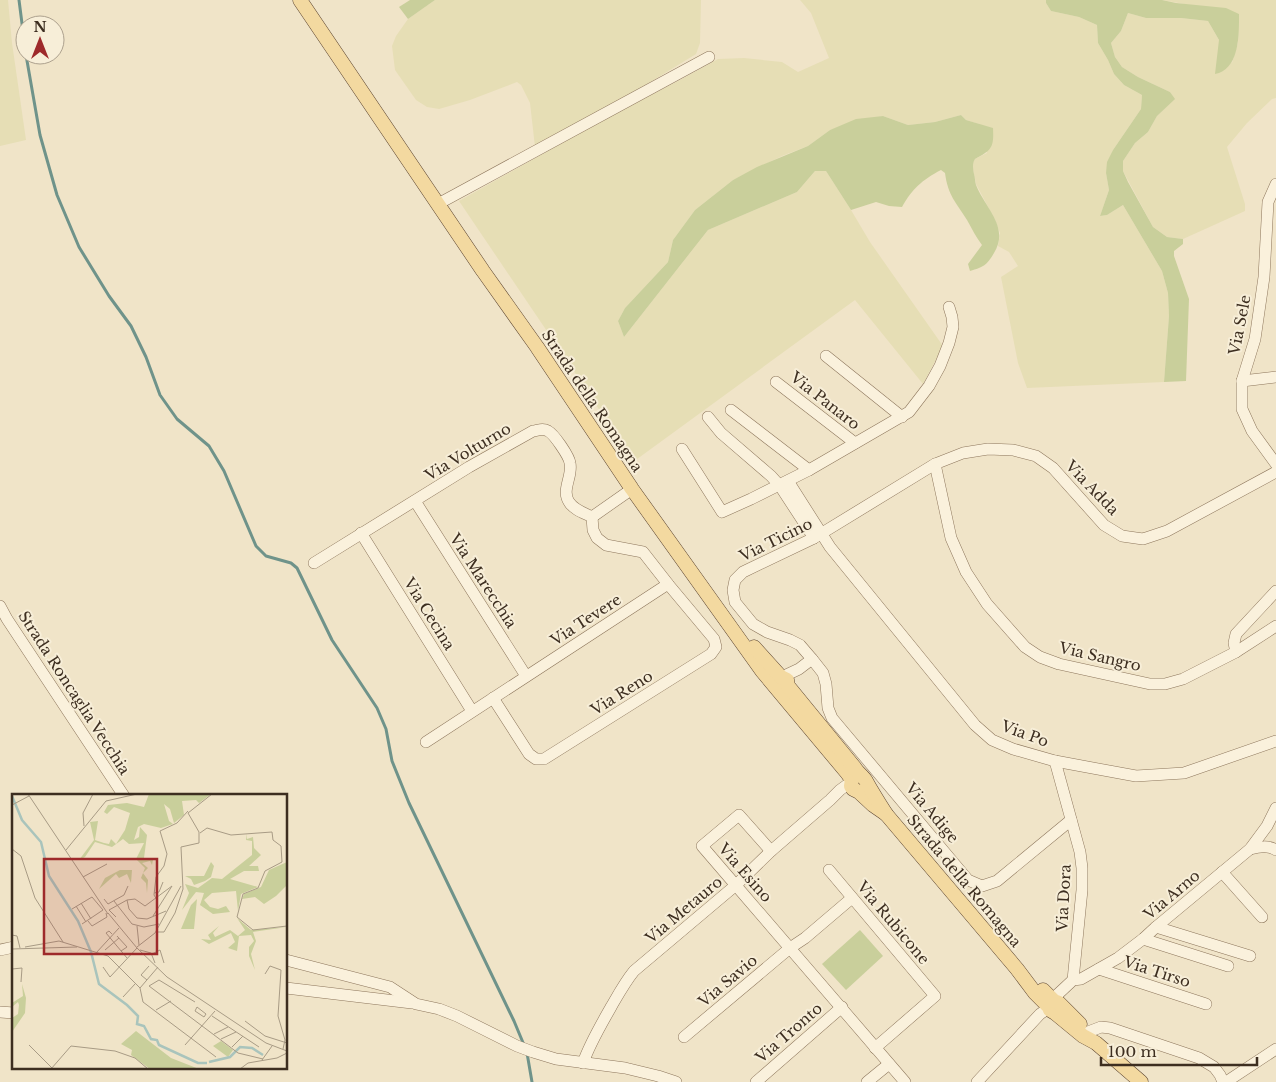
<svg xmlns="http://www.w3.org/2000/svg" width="1276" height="1082" viewBox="0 0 1276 1082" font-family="'Libre Baskerville',serif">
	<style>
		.farmland { fill: #e6deb5 }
		.green { fill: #c9cf9b }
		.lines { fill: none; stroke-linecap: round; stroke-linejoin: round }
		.stream { stroke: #6f938a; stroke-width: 3 }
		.minor-casing { stroke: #8d765c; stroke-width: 12 }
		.major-casing { stroke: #5b4430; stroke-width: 15 }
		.minor { stroke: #faf1dc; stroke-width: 11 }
		.major { stroke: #f3d9a0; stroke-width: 14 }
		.labels { text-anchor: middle; stroke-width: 4; stroke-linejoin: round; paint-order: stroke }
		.street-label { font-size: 15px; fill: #3d2e20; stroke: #f7eed8 }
		.inset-river { fill: none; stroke: #a9c4bc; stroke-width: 2.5 }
		.inset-road { fill: none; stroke: #a89b85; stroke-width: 1 }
		.view { fill: #9e2a2b; fill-opacity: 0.15; stroke: #9e2a2b; stroke-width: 2.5 }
		.inset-edge { fill: none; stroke: #3d2e20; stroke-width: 2.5 }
	</style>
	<rect width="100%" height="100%" fill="#f0e4c8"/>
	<g class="farmland">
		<polygon points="0,0 8,0 12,43 26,140 0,146"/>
		<polygon points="435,0 701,0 700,43 696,54 613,105 535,147 530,103 521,85 517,82 470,100 439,109 427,107 416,100 395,70 392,46 396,36 408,19"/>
		<polygon points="800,0 1046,0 1046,3 1051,11 1079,17 1097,25 1098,43 1108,60 1114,74 1124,85 1142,95 1141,109 1113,150 1106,173 1109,190 1100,216 1107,215 1123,205 1162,271 1168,293 1169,316 1164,382 1027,388 1018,363 1001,277 1018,266 1009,252 998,246 1000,233 995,220 976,184 972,164 975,159 987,153 979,124 966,120 961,115 935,122 908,125 883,116 830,130 808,146 782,156 733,180 695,210 673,240 668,262 625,308 618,321 624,337 708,230 797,192 815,171 826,171 851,210 870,242 943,346 923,384 855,300 633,462 582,383 459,201 608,117 680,80 718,59 744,58 782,62 798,72 829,58 811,13"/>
		<polygon points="1162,0 1276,0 1276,98 1272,99 1247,123 1227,147 1245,204 1245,211 1183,239 1167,237 1153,227 1123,171 1123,161 1135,143 1148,132 1157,116 1174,99 1170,92 1138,77 1122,67 1115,57 1111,43 1121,31 1128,13 1146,18 1181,18 1208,21 1232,63 1238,43 1239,14"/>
	</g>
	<g class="green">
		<polygon points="410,0 435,0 408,19 399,7"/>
		<path d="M1046 0H1162L1176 3 1226 8 1239 14C1239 34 1240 69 1215 74L1219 40 1208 21 1181 18H1146L1128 13 1121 31 1111 43 1115 57 1122 67 1138 77 1170 92 1175 99 1157 116 1148 132 1135 143 1123 161V171L1128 182 1153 227 1167 237 1183 239V244L1174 251V256L1189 299 1186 381 1164 382 1169 316 1168 293 1162 271 1123 205 1107 215 1100 216 1109 190 1106 173 1107 162 1113 150 1141 109 1142 95 1124 85 1114 74 1108 60 1098 43 1097 25 1079 17 1051 11 1046 3Z"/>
		<path d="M961 115 966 120 993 128C994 147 992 150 975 159 972 164 973 168 974 174 975 177 975 182 976 185 985 208 1010 227 994 253 987 265 984 267 970 271L968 264 982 245C976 237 972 229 967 220 956 202 948 196 945 173L941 170C922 180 912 189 902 207L889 206 876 202 851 210 826 171H815L797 192 708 230 624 337 618 321 625 308 668 262 673 240 695 210 733 180 757 167 808 146 830 130 856 119 883 116 908 125 935 122Z"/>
		<polygon points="860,930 883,956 846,990 822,964"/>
	</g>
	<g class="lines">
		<g class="stream">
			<polyline points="19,0 25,47"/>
			<polyline points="26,55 40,135 57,195 79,247 109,296 131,326 146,357 160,395 177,419 209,446 224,471 256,546 266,556 291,563 297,568 332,640 377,708 386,729 392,761 409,803 514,1021 524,1045"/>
			<polyline points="527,1053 532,1082"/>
		</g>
		<g class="minor-casing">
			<g id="minor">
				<polyline points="1276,184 1268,202 1264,277 1255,339 1242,381 1242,409 1252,431 1276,464"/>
				<polyline points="438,204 709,57"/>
				<polyline points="826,356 902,417"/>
				<polyline points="1242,381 1276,377"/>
				<polyline points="776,382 855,443"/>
				<polyline points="731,410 809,470"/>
				<polyline points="708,417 721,433 771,476 780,486 814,538"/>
				<polyline points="682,449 722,512 751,499 809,470 909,412 929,386 940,366 949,343 953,327 952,317 949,307"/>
				<polyline points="935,464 951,538 966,572 987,604 1025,647 1040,657 1059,664 1150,684 1165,684 1183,679 1236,652 1276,626"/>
				<polyline points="788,481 830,547 975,725 992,740 1013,749 1055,761 1136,776 1184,773 1276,741"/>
				<polyline points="415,501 526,676"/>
				<polyline points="592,517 632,489"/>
				<polyline points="361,533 472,711"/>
				<path d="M314 563 469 467 533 431C539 430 543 428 548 431 554 434 569 456 570 463 573 476 561 490 569 502 574 510 584 513 592 517"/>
				<polyline points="0,606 7,619 124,796"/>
				<polyline points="1236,652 1234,643 1236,634 1276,591"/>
				<polyline points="782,677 799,669 812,659"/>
				<polyline points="493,698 529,754 536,759 544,759 711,654 716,647 714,639 668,584"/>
				<polyline points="426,742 668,584 643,552 606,545 597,538 593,530 592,517"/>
				<polyline points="1055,761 1080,852 1082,868 1082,890 1073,980"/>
				<polyline points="1071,820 997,881 982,886 968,880 832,718 828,708 826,684 823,673 812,659 800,645 790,640 767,632 753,624 735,602 733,590 735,580 743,572 814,538 935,464 963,453 988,449 1013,450 1036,456 1053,468 1104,525 1122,536 1143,539 1167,531 1276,472"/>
				<path d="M1250 849C1259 847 1268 845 1276 850"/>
				<polyline points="771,851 739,815 702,846 905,1082"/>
				<polyline points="829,870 935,996 875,1048"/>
				<polyline points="1222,872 1262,917"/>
				<polyline points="1156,927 1250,956"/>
				<polyline points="1143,939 1228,966"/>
				<polyline points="0,950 14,947"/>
				<polyline points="286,960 390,987 416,1004 439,1009 457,1016 517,1046 533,1052 556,1059 625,1068 658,1076 676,1082"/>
				<polyline points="1099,969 1206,1004"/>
				<polyline points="286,988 412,1003"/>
				<polyline points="1055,1001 1058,994 1073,980 1081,979 1118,958 1143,939 1156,927 1250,849 1267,826 1276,808"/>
				<polyline points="0,1012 14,1013"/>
				<polyline points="1088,1032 1101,1027 1110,1028 1199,1058 1214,1067 1220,1075 1223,1082"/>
				<polyline points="684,1037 790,948 805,938 852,898"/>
				<path d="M583 1063C590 1043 601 1025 611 1007 618 995 625 982 634 971L736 885 771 851 830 800 840 790 851 782"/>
				<polyline points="756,1082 842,1007"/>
				<polyline points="867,1082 889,1064"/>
				<polyline points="977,1082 1040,1014 1049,1008"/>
				<polyline points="1226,1082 1276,1049"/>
			</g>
		</g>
		<g class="major-casing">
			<g id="major">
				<polyline points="300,0 483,271 537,347 632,489 762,671 848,774 852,780 851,786 853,789 859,792 873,805 886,814"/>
				<path d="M754 647 781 677 787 680 788 686 855 768C858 773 864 777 866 781 872 792 879 803 886 814L1017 969 1035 993 1049 1007 1050 1010 1055 1013 1083 1036 1096 1043 1141 1082"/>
				<polyline points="1043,990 1054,1001 1059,1003 1080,1024"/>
			</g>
		</g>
		<use href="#minor" class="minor"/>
		<use href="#major" class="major"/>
	</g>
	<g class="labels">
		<g class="street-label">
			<text transform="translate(1240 325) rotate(-79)" y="5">Via Sele</text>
			<text transform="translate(592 401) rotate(56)" y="5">Strada della Romagna</text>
			<text transform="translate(825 401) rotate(38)" y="5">Via Panaro</text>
			<text transform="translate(468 452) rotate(-31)" y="5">Via Volturno</text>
			<text transform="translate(1092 488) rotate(46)" y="5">Via Adda</text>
			<text transform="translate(776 540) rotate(-26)" y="5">Via Ticino</text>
			<text transform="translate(483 581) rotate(57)" y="5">Via Marecchia</text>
			<text transform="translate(429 614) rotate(58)" y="5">Via Cecina</text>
			<text transform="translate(586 620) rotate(-33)" y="5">Via Tevere</text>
			<text transform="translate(1100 657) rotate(13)" y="5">Via Sangro</text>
			<text transform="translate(74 693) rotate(57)" y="5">Strada Roncaglia Vecchia</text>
			<text transform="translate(622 693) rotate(-32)" y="5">Via Reno</text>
			<text transform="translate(1025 734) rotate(20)" y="5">Via Po</text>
			<text transform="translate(932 813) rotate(50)" y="5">Via Adige</text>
			<text transform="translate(745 873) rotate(49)" y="5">Via Esino</text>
			<text transform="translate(964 881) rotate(50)" y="5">Strada della Romagna</text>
			<text transform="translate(1172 895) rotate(-40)" y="5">Via Arno</text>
			<text transform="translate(1064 898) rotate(-87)" y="5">Via Dora</text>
			<text transform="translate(684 910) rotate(-40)" y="5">Via Metauro</text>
			<text transform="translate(893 923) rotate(50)" y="5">Via Rubicone</text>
			<text transform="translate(1157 972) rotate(18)" y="5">Via Tirso</text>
			<text transform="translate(728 981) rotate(-40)" y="5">Via Savio</text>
			<text transform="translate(789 1033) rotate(-41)" y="5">Via Tronto</text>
		</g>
	</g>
	<g transform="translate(12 794)">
		<rect width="275" height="275" fill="#f0e4c8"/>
		<path d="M137 0H199L187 9 184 6 170 7 172 21 162 29 158 15 152 10 157 27 161 30 149 34 132 30 126 33 122 46 127 43 128 33 135 41 132 64 141 66 140 71 138 67 130 69 136 74 131 79 136 86 135 99 134 89 129 84 133 74 124 65 132 49 117 50 111 45 100 53 83 48 73 63 67 66 82 46 78 28 86 27 83 46 92 49 97 50 99 45 104 50 113 36 118 19 102 13 95 20 92 18 96 11 115 9 132 13ZM235 40V45L241 43 242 54 249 61 237 72H246L247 77H232L218 85 246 93 229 100 226 117 224 97 200 99 192 106 198 113 206 115 214 112 218 118 201 120 188 111 192 99 184 98 170 116 177 99 173 90 186 94 200 84 210 85 240 61V47L234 46ZM199 68 202 72 199 83 193 87 182 91 179 85 173 82H192ZM275 68V91L264 102 252 110 243 103 230 105 232 100 249 93 257 76ZM108 76H120L119 89 115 80 107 84 104 80 87 95 93 84ZM185 105 182 135H169L179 111ZM225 124 239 136 275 133 241 138 244 147 239 160 243 176 237 162V153L242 147 239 141 227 142 225 157 216 154 223 148 219 139 197 150 189 145 199 146 196 141 207 132 201 139 203 143 218 136 226 142 233 136ZM10 190 14 204 13 219 0 238V224L6 220 7 211 6 208 0 213V209L11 202ZM124 237 159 264 187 275H138L119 261 120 256 109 250ZM209 247 221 256 216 263 201 252Z" fill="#c9cf9b"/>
		<path class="inset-river" d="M0 2 10 26 29 48 37 82 66 127 79 158 87 190 115 211 126 222 125 230 132 232 139 245 145 246 147 251 186 269H195M197 268 218 263 228 253 240 254 251 261"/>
		<path class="inset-road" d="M16 0 96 120M0 11 17 2M72 32 71 19 81 0M188 39 195 34 219 41 260 38 261 46 269 52 270 68 253 77 246 94 231 100 225 123 241 136 275 132M0 55 9 62 23 104 51 148M54 56 94 7 125 0M71 83 95 70M142 99 147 98 151 88M92 105 96 110 103 106 112 101 116 92M115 106 117 115 125 124 135 125 154 117M145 106 142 101 144 83 152 72 155 60 148 37 165 29 176 17M102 107 120 130 132 133 147 130M69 109 79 125M64 112 74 128M60 115 80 103 91 116 70 130M96 119 125 154 155 183 254 249 275 257M104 123 97 116 115 106 123 105 133 112 160 92 141 122M76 127 80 132 95 123 94 119M125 132 127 151M144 138H152L163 119 171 95 169 53 187 49V38L176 19 200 0M100 140 97 137 94 139 115 164M0 141 5 142 8 154M105 142 115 153 109 157M13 153 47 147 96 162 128 194 131 208 204 263M125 153 143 139 169 92M0 155 65 153M93 156 107 144M128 156 139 159 143 169M84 159 107 134M140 160 148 156 152 169M91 173 98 183 125 154M0 175 10 174 9 188M253 180 258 172 269 176 266 222 273 246 271 255M135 186 129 181 137 172M128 194 146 173M111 203 123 190M183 208 147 186 137 192 226 259 251 265M185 213 194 220 192 223 183 217ZM144 216 159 207M200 222 247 253M233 227 253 242 275 249M202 240 216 233M209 245 224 238M17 251 40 274M173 251 203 217M220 253 231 242M250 266 260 252M39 275 59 252 103 257 123 264 136 275M228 275 236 269 265 264 275 259M235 275H261"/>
		<path class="view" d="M32 65H145V160H32Z"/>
		<rect width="275" height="275" class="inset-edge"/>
	</g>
	<g transform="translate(40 40)"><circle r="24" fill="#f7eed8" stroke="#ada18e"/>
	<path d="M0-4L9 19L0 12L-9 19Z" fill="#9e2a2b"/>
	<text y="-8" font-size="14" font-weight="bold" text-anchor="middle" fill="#3d2e20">N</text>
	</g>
	<path d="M1101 1057v8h156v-8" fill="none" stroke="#3d2e20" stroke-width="2.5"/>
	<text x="1108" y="1057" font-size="15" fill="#3d2e20" stroke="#f7eed8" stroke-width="4" paint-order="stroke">100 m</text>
</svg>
